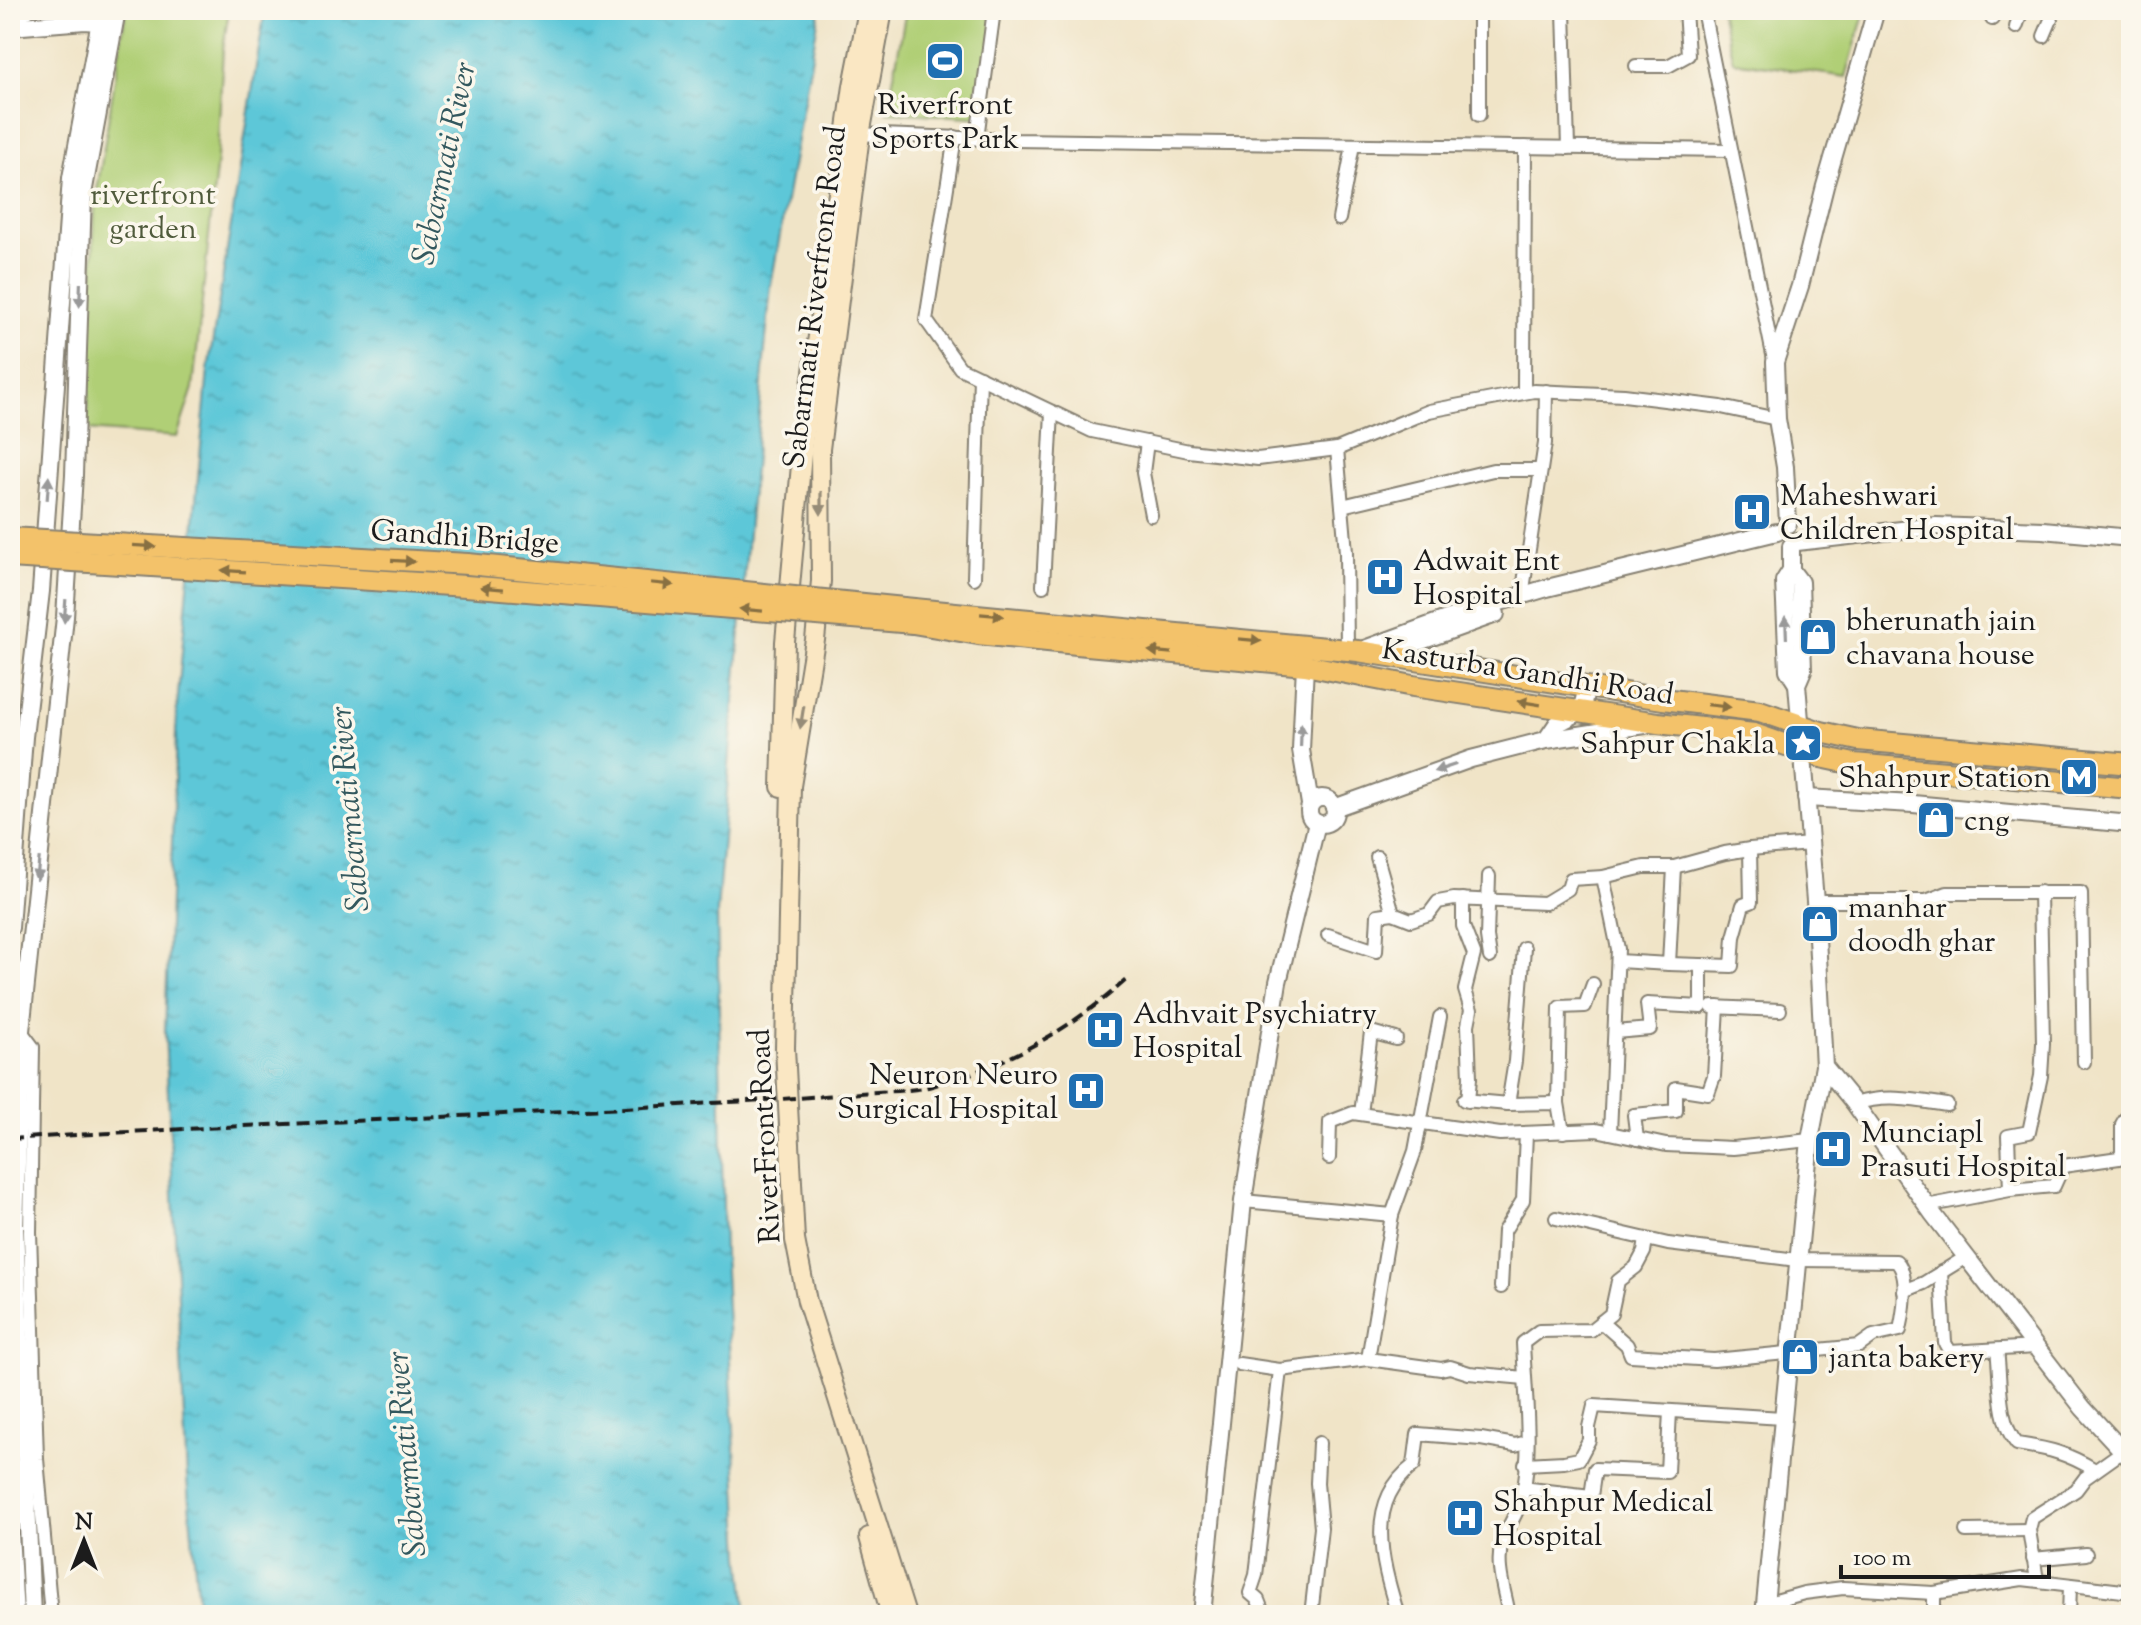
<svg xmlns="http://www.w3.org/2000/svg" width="2141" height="1625" viewBox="0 0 2141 1625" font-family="'Sorts Mill Goudy',serif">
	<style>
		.green { fill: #b0cf76; stroke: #667649; stroke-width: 2 }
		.water { fill: url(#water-ripples); stroke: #3c727a; stroke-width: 2 }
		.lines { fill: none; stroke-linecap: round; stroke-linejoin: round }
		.minor-casing { stroke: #868072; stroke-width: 16 }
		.tertiary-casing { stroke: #868072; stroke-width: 20 }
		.secondary-casing { stroke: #868072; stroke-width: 22 }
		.primary-casing { stroke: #868072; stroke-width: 24 }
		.minor { stroke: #fff; stroke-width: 12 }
		.tertiary { stroke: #fff; stroke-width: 16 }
		.secondary { stroke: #fae7c3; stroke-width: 18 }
		.primary { stroke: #f3c26a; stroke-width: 20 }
		.rail { stroke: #1c1c1c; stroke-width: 4; stroke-dasharray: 12 6; stroke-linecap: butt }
		.primary-bridge-casing { stroke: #868072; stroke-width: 24; stroke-linecap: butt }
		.primary-bridge { stroke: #f3c26a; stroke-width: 20 }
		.oneway { fill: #999 }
		.oneway2 { fill: #968c78 }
		.oneway3 { fill: #886f43 }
		.labels { text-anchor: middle; stroke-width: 7; stroke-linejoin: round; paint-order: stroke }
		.poi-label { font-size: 30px; fill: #1c1c1c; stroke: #fbf7ec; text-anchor: start }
		.park-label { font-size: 30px; fill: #505b3c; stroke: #fbf7ec }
		.street-label { font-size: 30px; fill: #1c1c1c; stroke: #fbf7ec }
		.water-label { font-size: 32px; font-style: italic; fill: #33585e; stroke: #fbf7ec }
	</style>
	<defs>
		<pattern id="water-ripples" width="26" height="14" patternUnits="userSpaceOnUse" patternTransform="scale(2)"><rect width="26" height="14" fill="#5dc7d8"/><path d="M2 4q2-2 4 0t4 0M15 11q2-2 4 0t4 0" fill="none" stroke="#50aab9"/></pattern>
	</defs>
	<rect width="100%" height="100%" fill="#fbf7ec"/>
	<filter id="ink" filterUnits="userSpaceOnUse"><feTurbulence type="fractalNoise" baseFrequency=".0125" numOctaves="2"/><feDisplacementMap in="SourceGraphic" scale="16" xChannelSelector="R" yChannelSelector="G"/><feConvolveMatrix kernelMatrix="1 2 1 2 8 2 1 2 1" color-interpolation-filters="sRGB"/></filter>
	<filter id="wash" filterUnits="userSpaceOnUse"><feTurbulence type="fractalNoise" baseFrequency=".006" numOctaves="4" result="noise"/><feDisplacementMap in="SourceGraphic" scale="32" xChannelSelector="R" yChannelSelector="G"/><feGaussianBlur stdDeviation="1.8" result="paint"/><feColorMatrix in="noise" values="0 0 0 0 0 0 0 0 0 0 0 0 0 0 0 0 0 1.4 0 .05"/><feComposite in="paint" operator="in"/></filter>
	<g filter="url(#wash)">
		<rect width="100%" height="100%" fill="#f0e4c7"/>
		<g class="green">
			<polygon points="126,10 229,10 223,49 217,159 193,388 177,437 87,430 95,203"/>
			<polygon points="906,10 1000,10 985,118 887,112"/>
			<polygon points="1721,10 1865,10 1846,77 1733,61"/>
		</g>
		<polygon class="water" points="265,10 820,10 771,285 748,533 717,912 724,1254 741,1556 747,1615 199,1615 187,1479 165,1033 177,706 208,370"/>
	</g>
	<g filter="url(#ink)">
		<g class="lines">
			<g class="minor-casing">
				<g id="minor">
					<polyline points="1564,10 1568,148"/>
					<polyline points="1703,10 1774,360"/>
					<polyline points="1992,19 1995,10"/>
					<polyline points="2016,27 2022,10"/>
					<polyline points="2044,36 2055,10"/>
					<polyline points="1636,66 1668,66 1688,55 1685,10"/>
					<polyline points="1479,115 1479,10"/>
					<polyline points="854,134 1015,140 1731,150"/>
					<polyline points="955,137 926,320 960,368 1092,431 1189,451 1258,459 1337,449 1429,411 1534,391 1624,395 1721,407 1777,419"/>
					<polyline points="977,138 994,10"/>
					<polyline points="1339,219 1353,145"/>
					<polyline points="1524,392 1525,147"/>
					<polyline points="1147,442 1143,473 1151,515"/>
					<polyline points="1337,449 1346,552 1347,650"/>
					<polyline points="1342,506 1493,470 1540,470"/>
					<polyline points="974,578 980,377"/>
					<polyline points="1043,586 1052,412"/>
					<polyline points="1522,596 1545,443 1546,391"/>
					<polyline points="1489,876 1487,937 1490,957"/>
					<polyline points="1603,877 1618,949 1610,1133"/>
					<polyline points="1463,899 1463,926 1474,954 1465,990 1471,1010 1468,1025 1470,1078 1468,1101"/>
					<polyline points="1815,901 1926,901 1947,893 2081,893 2084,1062"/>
					<polyline points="1393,913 1411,920 1429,914 1438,902 1454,899 1545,903 1568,889 1571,879 1603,877 1644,867 1674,867 1725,853 1750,849 1810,844"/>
					<polyline points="1328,935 1376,951 1378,915 1393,913 1377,857"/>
					<polyline points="1618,961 1669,964 1674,867"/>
					<polyline points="1669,964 1732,966 1734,937 1743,905 1751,902 1750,849"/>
					<polyline points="1712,1007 1780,1010"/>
					<polyline points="21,1031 33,1047 30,1232 37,1459 51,1615"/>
					<polyline points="1615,1032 1650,1029 1647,1004 1701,1007 1701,965"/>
					<polyline points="1464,1100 1508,1104 1558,1103 1563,1132"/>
					<polyline points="1558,1103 1560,1007 1585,1006 1593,984"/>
					<polyline points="1508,1104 1515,1061 1524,948"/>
					<path d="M1855 1104C1886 1094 1915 1100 1947 1105"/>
					<polyline points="1361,1114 1371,1032 1396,1039"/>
					<polyline points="1637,1139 1634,1115 1676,1111 1676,1088 1708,1093 1714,1076 1718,1007"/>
					<polyline points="1329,1158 1330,1122 1353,1113 1500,1134 1596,1130 1666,1145 1733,1148 1810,1140"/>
					<polyline points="2010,1190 2008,1136 2029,1132 2041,1076 2043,1044 2040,892"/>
					<polyline points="1243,1201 1392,1215"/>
					<polyline points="1926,1206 2010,1190 2054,1186 2063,1166 2119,1158 2122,1153 2122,1124 2125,1119 2131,1119"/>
					<path d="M1556 1218 1668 1244 1797 1260 1896 1261C1910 1274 1904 1312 1900 1330L1873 1336 1859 1346 1714 1360 1631 1355 1627 1345 1601 1322"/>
					<polyline points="1941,1272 1945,1343 1950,1352 2036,1347"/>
					<polyline points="1501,1287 1504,1231 1523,1200 1526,1134"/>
					<polyline points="1904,1291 1924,1283 1966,1257"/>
					<path d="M1997 1350C2001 1379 1997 1421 2017 1444 2050 1449 2067 1453 2095 1470"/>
					<polyline points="1368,1359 1392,1215 1415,1151 1440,1017"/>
					<polyline points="1239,1364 1280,1370 1256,1575 1250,1593 1258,1600 1263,1613 1245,1615"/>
					<polyline points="1280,1370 1368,1359 1441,1369 1450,1367 1469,1373 1525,1378"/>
					<polyline points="1525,1464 1564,1462 1579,1459 1589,1440 1589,1427 1594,1406 1782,1418"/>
					<polyline points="1522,1488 1591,1496 1595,1469 1667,1472 1670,1411"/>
					<polyline points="1966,1531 2029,1530"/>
					<polyline points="2033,1559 2086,1554"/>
					<polyline points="2037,1580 2029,1530 2032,1518 2076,1490 2085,1478 2123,1451"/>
					<polyline points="1765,1604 1804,1593 1843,1588 1934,1593"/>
					<polyline points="1311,1615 1321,1528 1317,1483 1319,1443"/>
					<path d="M1386 1615 1397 1612C1382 1561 1364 1503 1414 1465L1418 1434 1481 1439 1515 1445 1527 1442"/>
					<path d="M1509 1615C1505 1591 1495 1567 1502 1542 1507 1527 1518 1513 1522 1497 1533 1453 1525 1389 1523 1343L1539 1331 1591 1330 1611 1314 1618 1281 1636 1267 1644 1252 1646 1239"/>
					<polyline points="1934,1615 1934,1593 2022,1579 2131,1592"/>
					<polyline points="2069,1615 2070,1586"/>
				</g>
			</g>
			<g class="tertiary-casing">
				<g id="tertiary">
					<polyline points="10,11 27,10"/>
					<polyline points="10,27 85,21 109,23"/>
					<polyline points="1788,524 1785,467 1777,419 1775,362 1800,286 1825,186 1876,10"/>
					<polyline points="1797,542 1936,526 2043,530 2131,538"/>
					<polyline points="1791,546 1791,570 1784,581 1788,670 1797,684"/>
					<polyline points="1791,570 1800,582 1803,670 1797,684 1815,901 1824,1066 1855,1104 1933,1214 2083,1408 2131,1460"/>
					<polyline points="1359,651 1463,613 1547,588 1777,532"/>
					<polyline points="1382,655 1496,614"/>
					<polyline points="1305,665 1301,750 1310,804"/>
					<polyline points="1546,740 1557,724 1581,711 1587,688"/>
					<polyline points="1806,798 1913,804 2131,824"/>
					<circle cx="1322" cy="811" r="13"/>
					<polyline points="1334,808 1471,759 1546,740 1645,725"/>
					<polyline points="10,928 24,737 41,591 71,178 102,10"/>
					<polyline points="10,1534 15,1615"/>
					<polyline points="32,1615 15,1228 21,1031 65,617 74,475 83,194 117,10"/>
					<polyline points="1202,1615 1243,1201 1278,982 1317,823"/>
					<polyline points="1764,1615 1810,1140 1824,1066"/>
				</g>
			</g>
			<g class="secondary-casing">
				<g id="secondary">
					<polyline points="883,10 860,135 820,449 821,581 815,640 791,786 785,1048 795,1240 807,1301 906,1615"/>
					<polyline points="781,787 785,642 803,443 853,86 868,10"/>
					<polyline points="869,1537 891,1615"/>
				</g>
			</g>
			<g class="primary-casing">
				<g id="primary">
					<polyline points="914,609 1358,651 1663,699 1760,711 1821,732 1858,740 2131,764"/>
					<polyline points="913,623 978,634 1087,645 1305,665 1413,686 1658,723 1754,734 1821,757 1854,764 2131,788"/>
				</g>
			</g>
			<use href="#minor" class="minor"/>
			<use href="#tertiary" class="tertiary"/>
			<use href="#secondary" class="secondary"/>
			<use href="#primary" class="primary"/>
			<path class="rail" d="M10 1139C227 1125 444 1118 661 1106 728 1102 794 1099 860 1093 883 1091 910 1092 932 1086 1005 1066 1070 1030 1126 980"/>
			<g class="primary-bridge-casing">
				<g id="primary-bridge">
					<polyline points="10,538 468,564 914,609"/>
					<polyline points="10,557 466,586 913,623"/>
				</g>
			</g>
			<use href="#primary-bridge" class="primary-bridge"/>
		</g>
		<defs><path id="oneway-solid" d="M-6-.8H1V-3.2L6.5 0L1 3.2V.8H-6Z" transform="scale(2)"/></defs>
		<g class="oneway">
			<use href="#oneway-solid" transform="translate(80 295) rotate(92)"/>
			<use href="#oneway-solid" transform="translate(48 488) rotate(-86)"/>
			<use href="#oneway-solid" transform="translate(65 611) rotate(94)"/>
			<use href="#oneway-solid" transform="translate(1786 627) rotate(-92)"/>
			<use href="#oneway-solid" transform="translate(1301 735) rotate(-88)"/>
			<use href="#oneway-solid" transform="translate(1445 768) rotate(162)"/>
			<use href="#oneway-solid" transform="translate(38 869) rotate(96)"/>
		</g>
		<g class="oneway2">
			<use href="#oneway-solid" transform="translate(821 503) rotate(90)"/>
			<use href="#oneway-solid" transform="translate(802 717) rotate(99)"/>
		</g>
		<g class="oneway3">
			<use href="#oneway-solid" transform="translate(144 546) rotate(3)"/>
			<use href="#oneway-solid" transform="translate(403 561) rotate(3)"/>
			<use href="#oneway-solid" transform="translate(233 571) rotate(-176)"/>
			<use href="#oneway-solid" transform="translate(662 584) rotate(6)"/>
			<use href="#oneway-solid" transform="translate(492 588) rotate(-175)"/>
			<use href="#oneway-solid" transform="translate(751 610) rotate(-175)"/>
			<use href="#oneway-solid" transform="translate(992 615) rotate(5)"/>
			<use href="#oneway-solid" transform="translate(1250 640) rotate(5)"/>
			<use href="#oneway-solid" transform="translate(1160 652) rotate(-175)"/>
			<use href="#oneway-solid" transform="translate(1529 703) rotate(-171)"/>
			<use href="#oneway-solid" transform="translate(1719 706) rotate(7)"/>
		</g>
	</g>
	<defs>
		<g id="stadium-square" transform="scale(2)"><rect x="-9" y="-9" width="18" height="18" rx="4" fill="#1f6fb2" stroke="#fbf7ec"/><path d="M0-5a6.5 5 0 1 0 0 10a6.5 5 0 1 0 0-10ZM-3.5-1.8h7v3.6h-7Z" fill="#fff"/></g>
		<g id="hospital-square" transform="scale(2)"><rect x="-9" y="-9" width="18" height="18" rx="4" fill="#1f6fb2" stroke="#fbf7ec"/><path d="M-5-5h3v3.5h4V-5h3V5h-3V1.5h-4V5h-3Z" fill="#fff"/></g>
		<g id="shop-square" transform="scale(2)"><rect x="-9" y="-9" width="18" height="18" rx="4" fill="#1f6fb2" stroke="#fbf7ec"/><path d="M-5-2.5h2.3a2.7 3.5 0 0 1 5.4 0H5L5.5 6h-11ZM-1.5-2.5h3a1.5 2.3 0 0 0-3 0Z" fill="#fff"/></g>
		<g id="sight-square" transform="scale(2)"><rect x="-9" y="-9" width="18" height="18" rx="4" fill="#1f6fb2" stroke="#fbf7ec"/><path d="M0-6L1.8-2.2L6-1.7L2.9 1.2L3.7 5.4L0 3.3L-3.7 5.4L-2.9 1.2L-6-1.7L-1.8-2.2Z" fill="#fff"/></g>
		<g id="metro-square" transform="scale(2)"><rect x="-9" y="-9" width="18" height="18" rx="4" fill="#1f6fb2" stroke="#fbf7ec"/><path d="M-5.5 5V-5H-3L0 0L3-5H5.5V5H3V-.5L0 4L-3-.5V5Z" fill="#fff"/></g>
	</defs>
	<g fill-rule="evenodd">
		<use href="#stadium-square" x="945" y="61"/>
		<use href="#hospital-square" x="1752" y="512"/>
		<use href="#hospital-square" x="1385" y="577"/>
		<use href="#shop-square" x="1818" y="637"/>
		<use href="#sight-square" x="1803" y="743"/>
		<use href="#metro-square" x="2079" y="777"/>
		<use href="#shop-square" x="1936" y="820"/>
		<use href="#shop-square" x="1820" y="924"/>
		<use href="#hospital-square" x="1105" y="1030"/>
		<use href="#hospital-square" x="1086" y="1091"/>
		<use href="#hospital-square" x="1833" y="1149"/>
		<use href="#shop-square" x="1800" y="1357"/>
		<use href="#hospital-square" x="1465" y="1518"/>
	</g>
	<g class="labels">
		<g class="poi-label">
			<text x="945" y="114" text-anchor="middle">Riverfront<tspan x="945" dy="34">Sports Park</tspan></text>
			<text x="1780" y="505">Maheshwari<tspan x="1780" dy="34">Children Hospital</tspan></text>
			<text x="1413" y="570">Adwait Ent<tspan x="1413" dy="34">Hospital</tspan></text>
			<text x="1846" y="630">bherunath jain<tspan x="1846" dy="34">chavana house</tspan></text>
			<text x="1775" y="753" text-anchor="end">Sahpur Chakla</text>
			<text x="2051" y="787" text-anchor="end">Shahpur Station</text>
			<text x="1964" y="830">cng</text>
			<text x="1848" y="917">manhar<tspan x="1848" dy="34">doodh ghar</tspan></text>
			<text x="1133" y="1023">Adhvait Psychiatry<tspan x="1133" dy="34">Hospital</tspan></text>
			<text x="1058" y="1084" text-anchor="end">Neuron Neuro<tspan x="1058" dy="34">Surgical Hospital</tspan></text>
			<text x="1861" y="1142">Munciapl<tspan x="1861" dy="34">Prasuti Hospital</tspan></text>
			<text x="1828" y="1367">janta bakery</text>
			<text x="1493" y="1511">Shahpur Medical<tspan x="1493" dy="34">Hospital</tspan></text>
		</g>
		<g class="park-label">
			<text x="153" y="204">riverfront<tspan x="153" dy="34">garden</tspan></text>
		</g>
		<g class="street-label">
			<text transform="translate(814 297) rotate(-83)" y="10">Sabarmati Riverfront Road</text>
			<text transform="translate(465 536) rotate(4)" y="10">Gandhi Bridge</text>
			<text transform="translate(1528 671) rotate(9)" y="10">Kasturba Gandhi Road</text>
			<text transform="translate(764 1136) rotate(-93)" y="10">RiverFront Road</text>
		</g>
		<g class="water-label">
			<text transform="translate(443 163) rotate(-78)" y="11">Sabarmati River</text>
			<text transform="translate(348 809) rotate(-95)" y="11">Sabarmati River</text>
			<text transform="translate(405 1454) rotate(-95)" y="11">Sabarmati River</text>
		</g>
	</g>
	<rect width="2141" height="1625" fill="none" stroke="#fbf7ec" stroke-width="40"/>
	<g transform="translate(84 1541)" stroke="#fbf7ec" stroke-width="6" paint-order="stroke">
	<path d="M0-6L14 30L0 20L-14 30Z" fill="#1c1c1c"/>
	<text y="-12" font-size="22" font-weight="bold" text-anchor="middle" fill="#1c1c1c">N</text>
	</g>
	<path d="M1841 1565v12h208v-12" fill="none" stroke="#1c1c1c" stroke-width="4"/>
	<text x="1853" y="1565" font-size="24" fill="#1c1c1c" stroke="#fbf7ec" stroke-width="6" paint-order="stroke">100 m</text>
</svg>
